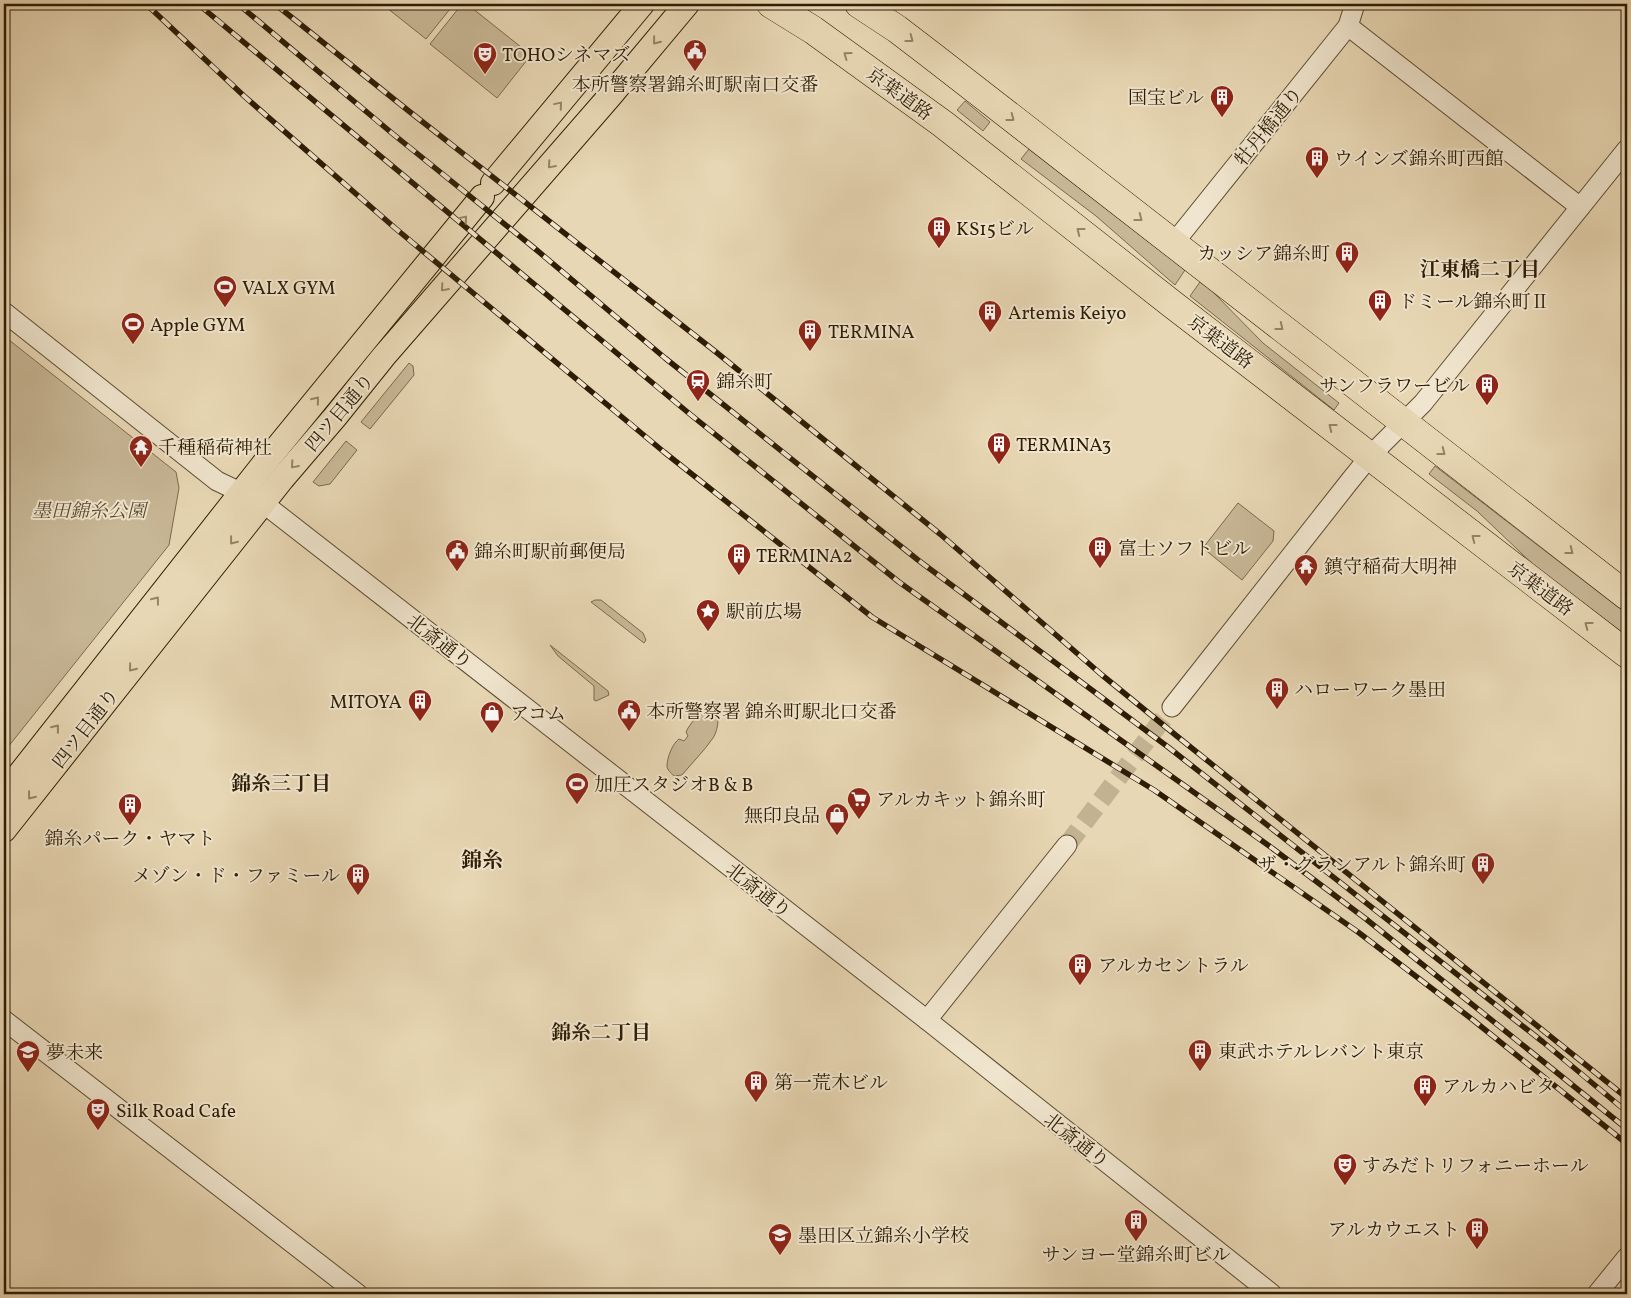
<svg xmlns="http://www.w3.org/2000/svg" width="1631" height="1298" viewBox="0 0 1631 1298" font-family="Vollkorn,'Noto Serif JP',serif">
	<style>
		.green { fill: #c8b796; stroke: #7b6a4d }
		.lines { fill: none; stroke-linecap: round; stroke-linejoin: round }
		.minor-tunnel { stroke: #c3b291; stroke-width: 19; stroke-dasharray: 19 9; stroke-linecap: butt }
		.minor-casing { stroke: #5c4c30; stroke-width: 21 }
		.major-casing { stroke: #2e1d04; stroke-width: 26 }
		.highway-casing { stroke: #2e1d04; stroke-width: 29 }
		.minor { stroke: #f0e5ce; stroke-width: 19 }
		.major { stroke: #e8d7b4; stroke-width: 24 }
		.highway { stroke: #e8d7b4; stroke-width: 28 }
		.rail-casing { stroke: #2e1d04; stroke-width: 5.5 }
		.rail { stroke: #f0e5ce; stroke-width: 4; stroke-dasharray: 11; stroke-linecap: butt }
		.oneway { stroke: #948365 }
		.labels { text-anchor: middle; stroke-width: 4; stroke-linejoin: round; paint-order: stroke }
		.poi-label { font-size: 19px; fill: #2e1d04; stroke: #f0e5ce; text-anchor: start }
		.street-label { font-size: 19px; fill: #2e1d04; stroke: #f0e5ce }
		.park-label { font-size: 19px; font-style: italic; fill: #5c4b30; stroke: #f0e5ce }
		.neighbourhood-label { font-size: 20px; font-weight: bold; fill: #2e1d04; stroke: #f0e5ce }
		.quarter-label { font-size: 21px; font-weight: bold; fill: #2e1d04; stroke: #f0e5ce }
	</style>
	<rect width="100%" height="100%" fill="#e8d7b4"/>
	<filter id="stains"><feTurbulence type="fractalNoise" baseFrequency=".004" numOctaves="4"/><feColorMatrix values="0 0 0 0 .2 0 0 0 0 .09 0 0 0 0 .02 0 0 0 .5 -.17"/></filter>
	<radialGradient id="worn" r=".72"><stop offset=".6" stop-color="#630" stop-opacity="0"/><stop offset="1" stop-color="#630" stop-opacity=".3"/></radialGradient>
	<g class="green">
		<polygon points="382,4 454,4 426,39"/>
		<polygon points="462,4 467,4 531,55 497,98 430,44"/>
		<polygon points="965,101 990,122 983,131 957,110"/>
		<polygon points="1029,149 1185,270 1175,285 1096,216 1021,159"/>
		<polygon points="1200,282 1209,288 1263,343 1339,403 1334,410 1190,296"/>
		<polygon points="4,336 176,472 179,488 169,545 4,752"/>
		<polygon points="409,363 413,366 414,375 370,429 361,422"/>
		<polygon points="346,441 357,450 330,484 319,486 313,482"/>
		<polygon points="1435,466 1627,614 1627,636 1538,569 1477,511 1429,474"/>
		<polygon points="1238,503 1274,531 1273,541 1242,580 1203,548"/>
		<polygon points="595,600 601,600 643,633 646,640 644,643 591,602"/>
		<polygon points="550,645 608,691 609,695 596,701 594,700 594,686 558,656"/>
		<path d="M712 702C721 708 719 729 713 738 704 751 692 763 682 775L674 776C671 773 667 770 667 766 667 757 673 743 679 739L684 741 688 736 686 732 688 728 706 703Z"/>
	</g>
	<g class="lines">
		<polyline class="minor-tunnel" points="1067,845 1172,707"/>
		<g class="minor-casing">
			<g id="minor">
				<polyline points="1348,26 1580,207"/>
				<polyline points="1173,244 1348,26 1355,4"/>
				<polyline points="4,312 217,481 263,503 927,1020 1272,1294"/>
				<polyline points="1172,707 1349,482 1370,456 1423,403 1627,149"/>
				<polyline points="4,1020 358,1294"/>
				<polyline points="927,1020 1067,845"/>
				<polyline points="1597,1294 1627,1257"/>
			</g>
		</g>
		<g class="major-casing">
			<g id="major">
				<polyline points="493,183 642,4"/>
				<polyline points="4,794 263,465 482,197"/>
				<polyline points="4,830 282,479 335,417 384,356 610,96 687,4"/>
			</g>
		</g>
		<g class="highway-casing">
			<g id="highway">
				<polyline points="771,4 813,30 943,124 1172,304 1627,654"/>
				<polyline points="859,4 897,29 931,55 1627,596"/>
			</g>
		</g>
		<use href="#minor" class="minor"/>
		<use href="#major" class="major"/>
		<use href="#highway" class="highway"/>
		<g class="rail-casing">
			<g id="rail">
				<polyline points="146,4 244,96 395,228 664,452 872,617 1154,790 1358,932 1473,1020 1627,1144"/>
				<polyline points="198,4 691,415 899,582 1272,848 1366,919 1627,1129"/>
				<polyline points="238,4 393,134 533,247 665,358 918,560 1168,747 1543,1042 1627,1112"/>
				<polyline points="275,4 410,112 716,352 940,534 1102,675 1178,737 1627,1098"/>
			</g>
		</g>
		<use href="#rail" class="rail"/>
	</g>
	<defs><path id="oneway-chevron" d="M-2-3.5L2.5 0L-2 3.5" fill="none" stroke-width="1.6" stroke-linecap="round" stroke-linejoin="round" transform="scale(1.25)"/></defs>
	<g class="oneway">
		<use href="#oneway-chevron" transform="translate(910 39) rotate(37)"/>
		<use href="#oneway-chevron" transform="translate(656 41) rotate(129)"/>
		<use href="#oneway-chevron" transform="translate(847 55) rotate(-144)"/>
		<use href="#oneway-chevron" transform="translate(559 105) rotate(-50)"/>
		<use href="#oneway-chevron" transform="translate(1011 118) rotate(37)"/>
		<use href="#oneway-chevron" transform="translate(551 165) rotate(131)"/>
		<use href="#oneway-chevron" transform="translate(1139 218) rotate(38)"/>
		<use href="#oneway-chevron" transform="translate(464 219) rotate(-50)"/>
		<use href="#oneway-chevron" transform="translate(1080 231) rotate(-142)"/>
		<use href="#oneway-chevron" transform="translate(444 288) rotate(131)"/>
		<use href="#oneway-chevron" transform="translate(1280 327) rotate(38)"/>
		<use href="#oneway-chevron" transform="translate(316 400) rotate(-51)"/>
		<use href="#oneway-chevron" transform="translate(1332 427) rotate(-142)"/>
		<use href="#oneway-chevron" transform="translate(1442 452) rotate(38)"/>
		<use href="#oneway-chevron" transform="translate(294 465) rotate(131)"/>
		<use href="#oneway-chevron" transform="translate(1475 538) rotate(-142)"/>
		<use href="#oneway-chevron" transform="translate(233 541) rotate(128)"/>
		<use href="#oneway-chevron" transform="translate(1570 551) rotate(38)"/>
		<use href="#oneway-chevron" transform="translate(156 600) rotate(-52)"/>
		<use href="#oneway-chevron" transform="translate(1588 625) rotate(-143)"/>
		<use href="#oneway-chevron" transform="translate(132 668) rotate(129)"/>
		<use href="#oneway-chevron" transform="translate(56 728) rotate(-52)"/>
		<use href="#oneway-chevron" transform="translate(31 796) rotate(128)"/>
	</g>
	<defs>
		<g id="civic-pin" transform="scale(1.25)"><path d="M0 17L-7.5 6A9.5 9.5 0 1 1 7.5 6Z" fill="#8f2418" stroke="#f0e5ce"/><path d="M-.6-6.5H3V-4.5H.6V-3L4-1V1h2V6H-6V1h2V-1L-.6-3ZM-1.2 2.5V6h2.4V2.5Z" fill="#fff"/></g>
		<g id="theatre-pin" transform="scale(1.25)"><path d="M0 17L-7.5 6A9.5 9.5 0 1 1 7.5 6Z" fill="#8f2418" stroke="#f0e5ce"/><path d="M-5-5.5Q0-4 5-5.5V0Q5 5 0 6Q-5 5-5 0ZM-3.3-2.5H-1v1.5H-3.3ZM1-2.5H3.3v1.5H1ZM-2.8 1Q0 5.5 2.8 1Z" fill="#fff"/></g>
		<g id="building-pin" transform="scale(1.25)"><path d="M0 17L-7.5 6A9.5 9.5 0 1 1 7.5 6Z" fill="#8f2418" stroke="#f0e5ce"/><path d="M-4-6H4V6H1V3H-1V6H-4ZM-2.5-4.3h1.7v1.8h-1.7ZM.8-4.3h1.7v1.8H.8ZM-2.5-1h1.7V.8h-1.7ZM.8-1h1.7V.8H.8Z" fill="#fff"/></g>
		<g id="stadium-pin" transform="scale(1.25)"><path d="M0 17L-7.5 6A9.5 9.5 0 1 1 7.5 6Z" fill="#8f2418" stroke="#f0e5ce"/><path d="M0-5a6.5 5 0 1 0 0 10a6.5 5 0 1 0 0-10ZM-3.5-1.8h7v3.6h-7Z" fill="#fff"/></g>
		<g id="station-pin" transform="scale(1.25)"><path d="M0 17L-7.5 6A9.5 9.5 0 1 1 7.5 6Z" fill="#8f2418" stroke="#f0e5ce"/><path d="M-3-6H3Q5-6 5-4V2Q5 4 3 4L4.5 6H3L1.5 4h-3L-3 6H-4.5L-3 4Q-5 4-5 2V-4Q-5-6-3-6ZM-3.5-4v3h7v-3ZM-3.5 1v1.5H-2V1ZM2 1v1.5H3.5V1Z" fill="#fff"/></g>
		<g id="temple-pin" transform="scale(1.25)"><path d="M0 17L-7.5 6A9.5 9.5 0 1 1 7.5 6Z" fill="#8f2418" stroke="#f0e5ce"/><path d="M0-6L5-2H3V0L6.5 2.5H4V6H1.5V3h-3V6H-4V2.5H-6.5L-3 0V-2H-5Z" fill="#fff"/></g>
		<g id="sight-pin" transform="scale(1.25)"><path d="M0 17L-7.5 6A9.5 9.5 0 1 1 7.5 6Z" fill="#8f2418" stroke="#f0e5ce"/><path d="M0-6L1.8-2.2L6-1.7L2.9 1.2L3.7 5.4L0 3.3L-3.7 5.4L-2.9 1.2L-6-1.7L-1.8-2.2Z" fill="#fff"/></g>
		<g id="shop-pin" transform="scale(1.25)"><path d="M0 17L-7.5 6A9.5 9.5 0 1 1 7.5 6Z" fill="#8f2418" stroke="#f0e5ce"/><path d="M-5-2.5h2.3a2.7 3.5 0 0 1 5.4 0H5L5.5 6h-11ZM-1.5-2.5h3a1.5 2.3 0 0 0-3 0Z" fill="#fff"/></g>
		<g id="supermarket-pin" transform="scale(1.25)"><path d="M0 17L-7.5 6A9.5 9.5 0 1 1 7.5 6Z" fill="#8f2418" stroke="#f0e5ce"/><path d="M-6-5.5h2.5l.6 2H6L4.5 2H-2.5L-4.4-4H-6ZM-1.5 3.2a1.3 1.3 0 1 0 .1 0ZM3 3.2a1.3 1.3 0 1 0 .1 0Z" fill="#fff"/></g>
		<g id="school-pin" transform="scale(1.25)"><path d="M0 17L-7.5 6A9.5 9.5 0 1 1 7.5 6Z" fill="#8f2418" stroke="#f0e5ce"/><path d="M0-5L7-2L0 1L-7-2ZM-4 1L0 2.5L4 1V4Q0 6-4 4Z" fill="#fff"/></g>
	</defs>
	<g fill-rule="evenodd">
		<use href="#civic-pin" x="695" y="51"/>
		<use href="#theatre-pin" x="485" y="54"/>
		<use href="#building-pin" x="1222" y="97"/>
		<use href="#building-pin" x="1317" y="158"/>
		<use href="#building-pin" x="939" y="228"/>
		<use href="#building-pin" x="1347" y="253"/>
		<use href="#stadium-pin" x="225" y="287"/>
		<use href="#building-pin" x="1380" y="301"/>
		<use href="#building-pin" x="990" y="312"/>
		<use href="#stadium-pin" x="133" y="324"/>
		<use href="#building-pin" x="810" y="331"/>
		<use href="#station-pin" x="698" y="381"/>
		<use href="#building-pin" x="1487" y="385"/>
		<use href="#building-pin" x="999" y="444"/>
		<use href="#temple-pin" x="141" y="447"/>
		<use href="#building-pin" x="1100" y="548"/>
		<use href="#civic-pin" x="457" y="551"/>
		<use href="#building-pin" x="739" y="555"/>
		<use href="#temple-pin" x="1306" y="566"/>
		<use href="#sight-pin" x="708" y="611"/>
		<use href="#building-pin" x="1277" y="689"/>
		<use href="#building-pin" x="420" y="701"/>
		<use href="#civic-pin" x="629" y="711"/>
		<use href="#shop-pin" x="492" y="713"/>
		<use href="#stadium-pin" x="577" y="784"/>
		<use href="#supermarket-pin" x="859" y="799"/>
		<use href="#building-pin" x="130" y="805"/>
		<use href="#shop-pin" x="837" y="815"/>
		<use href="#building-pin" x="1483" y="864"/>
		<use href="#building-pin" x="358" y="875"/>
		<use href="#building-pin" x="1080" y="965"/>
		<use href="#building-pin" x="1200" y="1051"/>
		<use href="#school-pin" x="28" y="1052"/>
		<use href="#building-pin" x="756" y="1082"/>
		<use href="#building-pin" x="1425" y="1086"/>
		<use href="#theatre-pin" x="98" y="1110"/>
		<use href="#theatre-pin" x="1345" y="1165"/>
		<use href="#building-pin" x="1136" y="1221"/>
		<use href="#building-pin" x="1477" y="1229"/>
		<use href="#school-pin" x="780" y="1235"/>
	</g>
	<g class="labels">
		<g class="poi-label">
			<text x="502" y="61">TOHOシネマズ</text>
			<text x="695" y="91" text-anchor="middle">本所警察署錦糸町駅南口交番</text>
			<text x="1204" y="104" text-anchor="end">国宝ビル</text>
			<text x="1334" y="165">ウインズ錦糸町西館</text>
			<text x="956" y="235">KS15ビル</text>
			<text x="1330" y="260" text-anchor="end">カッシア錦糸町</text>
			<text x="242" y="294">VALX GYM</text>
			<text x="1398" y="308">ドミール錦糸町Ⅱ</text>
			<text x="1008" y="319">Artemis Keiyo</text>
			<text x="150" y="331">Apple GYM</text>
			<text x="828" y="338">TERMINA</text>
			<text x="716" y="388">錦糸町</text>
			<text x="1470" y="392" text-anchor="end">サンフラワービル</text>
			<text x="1016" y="451">TERMINA3</text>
			<text x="158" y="454">千種稲荷神社</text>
			<text x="1118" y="555">富士ソフトビル</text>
			<text x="474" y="558">錦糸町駅前郵便局</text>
			<text x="756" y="562">TERMINA2</text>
			<text x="1324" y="573">鎮守稲荷大明神</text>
			<text x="726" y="618">駅前広場</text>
			<text x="1294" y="696">ハローワーク墨田</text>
			<text x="402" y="708" text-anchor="end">MITOYA</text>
			<text x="646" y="718">本所警察署 錦糸町駅北口交番</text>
			<text x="510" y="720">アコム</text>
			<text x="594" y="791">加圧スタジオB &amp; B</text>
			<text x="876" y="806">アルカキット錦糸町</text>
			<text x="820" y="822" text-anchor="end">無印良品</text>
			<text x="130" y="845" text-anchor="middle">錦糸パーク・ヤマト</text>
			<text x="1466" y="871" text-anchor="end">ザ・グランアルト錦糸町</text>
			<text x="340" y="882" text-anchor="end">メゾン・ド・ファミール</text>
			<text x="1098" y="972">アルカセントラル</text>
			<text x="1218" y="1058">東武ホテルレバント東京</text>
			<text x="46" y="1059">夢未来</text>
			<text x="774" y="1089">第一荒木ビル</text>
			<text x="1442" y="1093">アルカハビタ</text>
			<text x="116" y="1117">Silk Road Cafe</text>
			<text x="1362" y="1172">すみだトリフォニーホール</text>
			<text x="1460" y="1236" text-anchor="end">アルカウエスト</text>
			<text x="798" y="1242">墨田区立錦糸小学校</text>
			<text x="1136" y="1261" text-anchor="middle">サンヨー堂錦糸町ビル</text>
		</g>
		<g class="street-label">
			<text transform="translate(900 93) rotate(36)" y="7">京葉道路</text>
			<text transform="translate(1268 126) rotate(-51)" y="7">牡丹橋通り</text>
			<text transform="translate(1221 341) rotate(37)" y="7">京葉道路</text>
			<text transform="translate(339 412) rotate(-50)" y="7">四ツ目通り</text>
			<text transform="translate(1541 588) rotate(37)" y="7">京葉道路</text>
			<text transform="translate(440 641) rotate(38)" y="7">北斎通り</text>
			<text transform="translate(85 728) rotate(-52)" y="7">四ツ目通り</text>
			<text transform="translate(759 890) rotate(38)" y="7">北斎通り</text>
			<text transform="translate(1077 1140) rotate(38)" y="7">北斎通り</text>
		</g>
		<g class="park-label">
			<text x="89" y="517">墨田錦糸公園</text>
		</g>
		<g class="neighbourhood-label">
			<text x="1480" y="276">江東橋二丁目</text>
			<text x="281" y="790">錦糸三丁目</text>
			<text x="601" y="1039">錦糸二丁目</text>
		</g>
		<g class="quarter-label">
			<text x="482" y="867">錦糸</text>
		</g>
	</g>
	<rect width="1631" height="1298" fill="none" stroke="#e8d7b4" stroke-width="20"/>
	<rect x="5" y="5" width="1621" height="1288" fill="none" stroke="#2e1d04" stroke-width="2.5"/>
	<rect x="10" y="10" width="1611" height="1278" fill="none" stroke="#2e1d04"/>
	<rect width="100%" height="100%" filter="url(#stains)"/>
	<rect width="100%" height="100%" fill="url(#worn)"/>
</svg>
